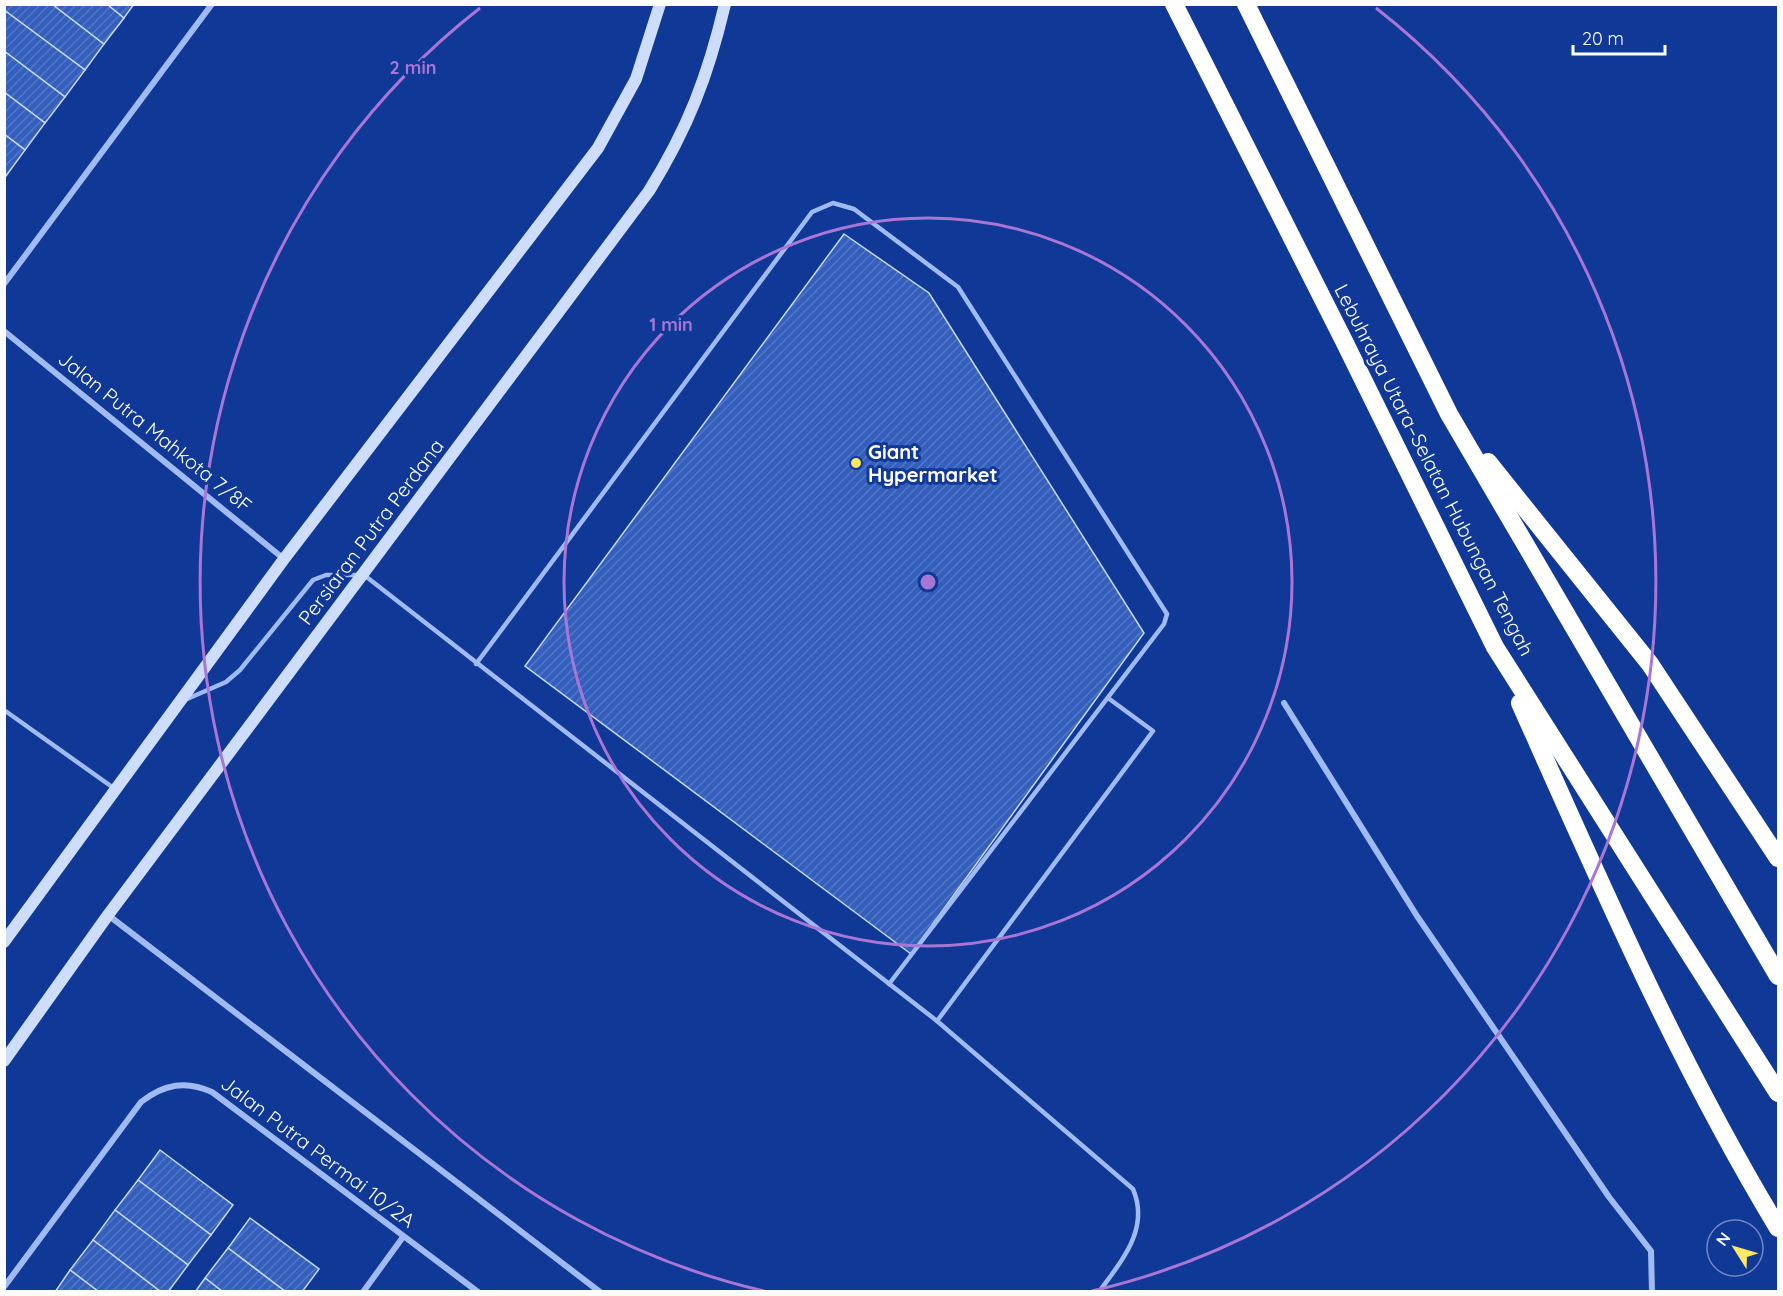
<svg xmlns="http://www.w3.org/2000/svg" width="1783" height="1296" viewBox="0 0 1783 1296" font-family="Quicksand,sans-serif">
	<style>
		.building { fill: url(#building-hatch); stroke: #c8d9fe; stroke-width: 1.5 }
		.lines { fill: none; stroke-linecap: round; stroke-linejoin: round }
		.service { stroke: #a0baf4; stroke-width: 4.5 }
		.minor { stroke: #a0baf4; stroke-width: 6 }
		.secondary { stroke: #cfddfd; stroke-width: 12 }
		.motorway { stroke: #fff; stroke-width: 18 }
		.ring { fill: none; stroke: #a976d5; stroke-width: 3 }
		.poi-dot { fill: #ffe762; stroke: #103897; stroke-width: 2 }
		.labels { text-anchor: middle; stroke-width: 6; stroke-linejoin: round; paint-order: stroke }
		.street-label { font-size: 20px; fill: #fff; stroke: #103897 }
		.poi-label { font-size: 20px; font-weight: bold; fill: #fff; stroke: #103897; text-anchor: start }
		.centre { fill: #a976d5; stroke: #103897; stroke-width: 3 }
		.ring-label { font-size: 18px; text-anchor: middle; font-weight: bold; fill: #a976d5; stroke: #103897; stroke-width: 6; stroke-linejoin: round; paint-order: stroke }
	</style>
	<defs>
		<pattern id="building-hatch" width="6" height="6" patternUnits="userSpaceOnUse" patternTransform="scale(1.5)"><rect width="6" height="6" fill="#345fbd"/><path d="M-1 1l2-2M0 6l6-6M5 7l2-2" fill="none" stroke="#5277c7"/></pattern>
	</defs>
	<rect width="100%" height="100%" fill="#103897"/>
	<g class="building">
		<polygon points="4,4 52,4 104,44 85,70 4,10"/>
		<polygon points="52,4 107,4 124,18 104,44"/>
		<polygon points="107,4 134,4 124,18"/>
		<polygon points="4,10 85,70 65,97 4,51"/>
		<polygon points="4,51 65,97 45,123 4,92"/>
		<polygon points="4,92 45,123 25,150 4,134"/>
		<polygon points="4,134 25,150 6,176 4,175"/>
		<polygon points="844,234 929,293 1144,633 911,954 525,666"/>
		<polygon points="160,1150 233,1205 211,1235 138,1180"/>
		<polygon points="138,1180 211,1235 188,1265 115,1210"/>
		<polygon points="115,1210 188,1265 168,1292 161,1292 93,1240"/>
		<polygon points="250,1218 319,1269 302,1292 286,1292 228,1248"/>
		<polygon points="93,1240 161,1292 99,1292 70,1270"/>
		<polygon points="228,1248 286,1292 223,1292 205,1278"/>
		<polygon points="70,1270 99,1292 55,1292"/>
		<polygon points="205,1278 223,1292 195,1292"/>
	</g>
	<g class="lines">
		<g class="service">
			<polyline points="476,664 812,212 833,203 854,209 958,287 1167,614 1164,624 889,984"/>
			<path d="M187 699 226 682 240 670 313 580 326 575H364L937 1021 1133 1189C1150 1229 1122 1260 1099 1292"/>
			<polyline points="4,710 115,789"/>
			<polyline points="937,1021 1153,731 1108,698"/>
		</g>
		<g class="minor">
			<polyline points="4,284 212,4"/>
			<polyline points="4,331 284,559"/>
			<polyline points="1284,703 1417,916 1609,1197 1651,1251 1652,1292"/>
			<polyline points="108,915 600,1292"/>
			<path d="M4 1287 141 1102C164 1084 186 1080 212 1092L478 1292"/>
			<polyline points="363,1292 403,1237"/>
		</g>
		<g class="secondary">
			<polyline points="4,942 284,559 598,148 636,79 660,4"/>
			<path d="M4 1061 108 915 649 191C688 128 708 76 725 4"/>
		</g>
		<g class="motorway">
			<polyline points="1174,4 1343,339 1495,647 1778,1093"/>
			<polyline points="1246,4 1449,414 1778,976"/>
			<polyline points="1488,462 1650,664 1778,858"/>
			<path d="M1520 703C1600 882 1677 1061 1778 1228"/>
		</g>
	</g>
	<g class="ring">
		<circle cx="928" cy="582" r="364"/>
		<path d="M764 1291A728 728 0 0 1 480 8M1376 8A728 728 0 0 1 1092 1291"/>
	</g>
	<circle class="poi-dot" cx="856" cy="463" r="6"/>
	<g class="labels">
		<g class="street-label">
			<text transform="translate(155 432) rotate(39)" y="7">Jalan Putra Mahkota 7/8F</text>
			<text transform="translate(1434 470) rotate(63)" y="7">Lebuhraya Utara–Selatan Hubungan Tengah</text>
			<text transform="translate(371 532) rotate(-53)" y="7">Persiaran Putra Perdana</text>
			<text transform="translate(318 1152) rotate(37)" y="7">Jalan Putra Permai 10/2A</text>
		</g>
		<g class="poi-label">
			<text x="868" y="459">Giant<tspan x="868" dy="23">Hypermarket</tspan></text>
		</g>
	</g>
	<circle cx="928" cy="582" r="9" class="centre"/>
	<g class="ring-label">
		<text x="413" y="74">2 min</text>
		<text x="671" y="331">1 min</text>
	</g>
	<rect width="1783" height="1296" fill="none" stroke="#ffffff" stroke-width="12"/>
	<g transform="translate(1735 1248) rotate(307)"><circle r="28" fill="#103897" stroke="#7088c1" stroke-width="1.5"/>
	<path d="M0-4.5L10 22L0 15L-10 22Z" fill="#ffe762"/>
	<text y="-9" font-size="16" font-weight="bold" text-anchor="middle" fill="#ffffff">N</text>
	</g>
	<path d="M1573 45v9h92v-9" fill="none" stroke="#ffffff" stroke-width="3"/>
	<text x="1582" y="45" font-size="18" fill="#ffffff" stroke="#103897" stroke-width="4.5" paint-order="stroke">20 m</text>
</svg>
